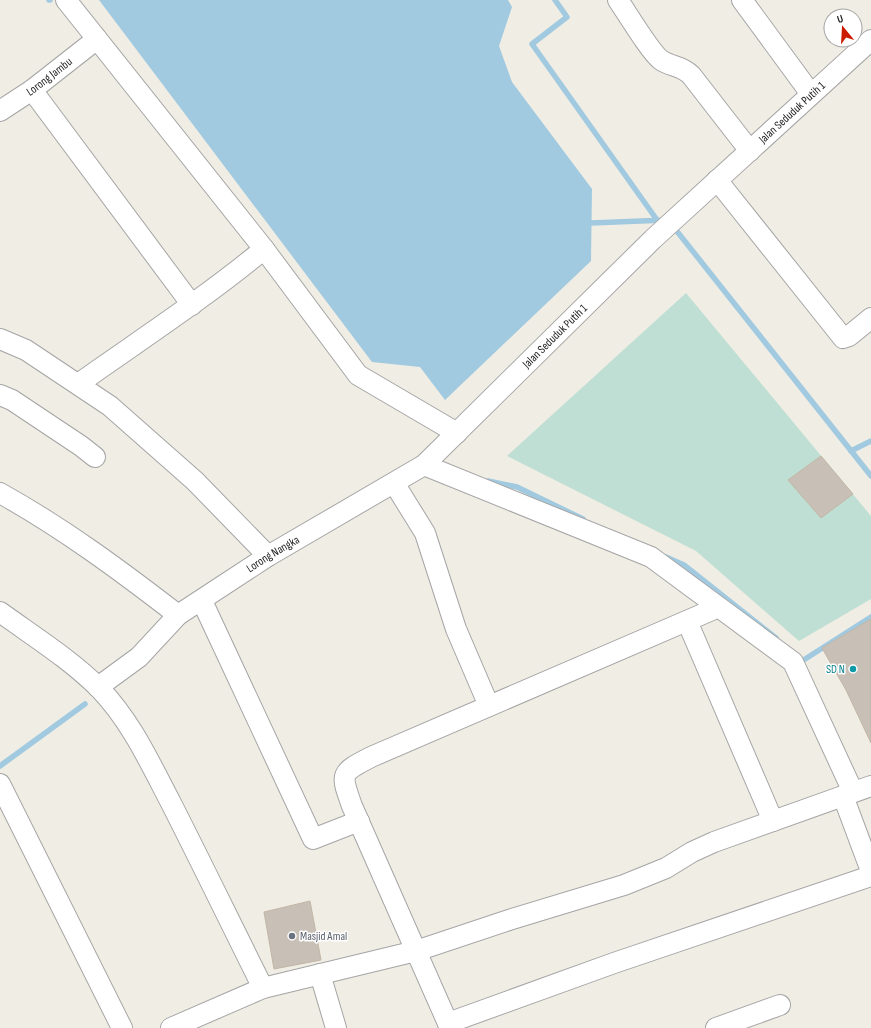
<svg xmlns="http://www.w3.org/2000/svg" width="871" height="1028" viewBox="0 0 871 1028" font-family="'Sofia Sans Condensed',sans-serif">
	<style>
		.wetland { fill: #bfdfd4 }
		.water { fill: #a1cae0 }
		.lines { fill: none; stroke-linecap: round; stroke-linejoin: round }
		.stream { stroke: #a1cae0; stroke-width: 5.5 }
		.building { fill: #c8c0b6; stroke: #c2b6a5 }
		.minor-casing { stroke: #a5a5a5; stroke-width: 22 }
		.minor { stroke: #fff; stroke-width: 20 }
		.culture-dot { fill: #0f9aa8; stroke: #fff; stroke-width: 1.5 }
		.worship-dot { fill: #6b7280; stroke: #fff; stroke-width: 1.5 }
		.labels { text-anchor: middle; stroke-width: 3; stroke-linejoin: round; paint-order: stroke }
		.street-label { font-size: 12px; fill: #1e1e1e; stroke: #fff }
		.culture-label { font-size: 12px; fill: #0d838f; stroke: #fff; text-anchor: end }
		.worship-label { font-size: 12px; fill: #5b616d; stroke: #fff; text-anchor: start }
	</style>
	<rect width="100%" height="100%" fill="#f0ede4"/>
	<polygon class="wetland" points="686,293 871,516 871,599 799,641 696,551 507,456"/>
	<polygon class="water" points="99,0 508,0 512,7 499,46 512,82 592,189 591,261 445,400 420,367 372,362"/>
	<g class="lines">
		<g class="stream">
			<polyline points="49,0 50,0"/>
			<polyline points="555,0 567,17 532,44 657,220"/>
			<polyline points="586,220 591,223 666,220"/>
			<polyline points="672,225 871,476"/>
			<polyline points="851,451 871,441"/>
			<polyline points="488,481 517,487 583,519"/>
			<polyline points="666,557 684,565 776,638"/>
			<polyline points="797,657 802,661 871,617"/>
			<polyline points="0,766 85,704"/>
		</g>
	</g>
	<g class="building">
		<polygon points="821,456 853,494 821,518 788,480"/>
		<polygon points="871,619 871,743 846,690 822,648"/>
		<polygon points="310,901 321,960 274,969 264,912"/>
	</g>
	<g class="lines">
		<g class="minor-casing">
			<g id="minor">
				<polyline points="66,0 264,249 358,375 457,433"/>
				<path d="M618 0C627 13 651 53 661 60 671 67 681 65 691 75L750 151"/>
				<polyline points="742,0 811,94"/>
				<polyline points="32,90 192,305"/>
				<path id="s1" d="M0 111 32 90 97 39"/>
				<polyline points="717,180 843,338 849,336 871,318"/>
				<polyline points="0,339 26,350 110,406 195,481 268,556"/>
				<path d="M78 384C140 340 205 298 264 249"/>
				<polyline points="0,395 12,400 81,446 95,457"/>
				<polyline points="424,465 651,557 793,662 853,792"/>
				<polyline points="394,483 425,533 456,629 489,706"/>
				<path d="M0 493C63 528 121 571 178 615"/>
				<polyline points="202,601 313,839 359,821"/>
				<path d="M0 612C33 636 70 659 99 688 131 721 150 763 171 803 202 864 232 926 263 988"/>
				<polyline points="687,621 773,821"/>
				<path id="s2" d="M98 687 139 657 178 615 268 556 424 465 653 239 871 40"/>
				<polyline points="0,784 122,1028"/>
				<polyline points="843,796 871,871"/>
				<polyline points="320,974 336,1028"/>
				<polyline points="448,1023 614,963 871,876"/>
				<polyline points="171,1028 263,988 416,951 509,920 624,885 666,868 692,852 714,842 871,786"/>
				<path d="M450 1028 352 806C340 773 340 773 371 757L712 610"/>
				<polyline points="716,1028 780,1005"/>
			</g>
		</g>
		<use href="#minor" class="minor"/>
	</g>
	<circle class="culture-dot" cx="853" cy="669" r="4"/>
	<circle class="worship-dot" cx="292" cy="936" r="4"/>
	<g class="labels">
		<g class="street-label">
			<text dy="4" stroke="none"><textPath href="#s1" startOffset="60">Lorong Jambu</textPath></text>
			<text dy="4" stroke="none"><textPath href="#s2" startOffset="906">Jalan Seduduk Putih 1</textPath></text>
			<text dy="4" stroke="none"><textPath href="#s2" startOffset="580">Jalan Seduduk Putih 1</textPath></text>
			<text dy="4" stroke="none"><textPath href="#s2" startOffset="221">Lorong Nangka</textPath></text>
		</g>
		<g class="culture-label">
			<text x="845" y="673">SD N</text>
		</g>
		<g class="worship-label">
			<text x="300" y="940">Masjid Amal</text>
		</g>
	</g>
	<g transform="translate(843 28) rotate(342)"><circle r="19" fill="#ffffff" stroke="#a5a5a5"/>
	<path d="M0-3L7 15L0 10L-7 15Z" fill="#cc1a00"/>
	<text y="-6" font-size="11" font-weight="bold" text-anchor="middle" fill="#1e1e1e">U</text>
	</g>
</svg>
